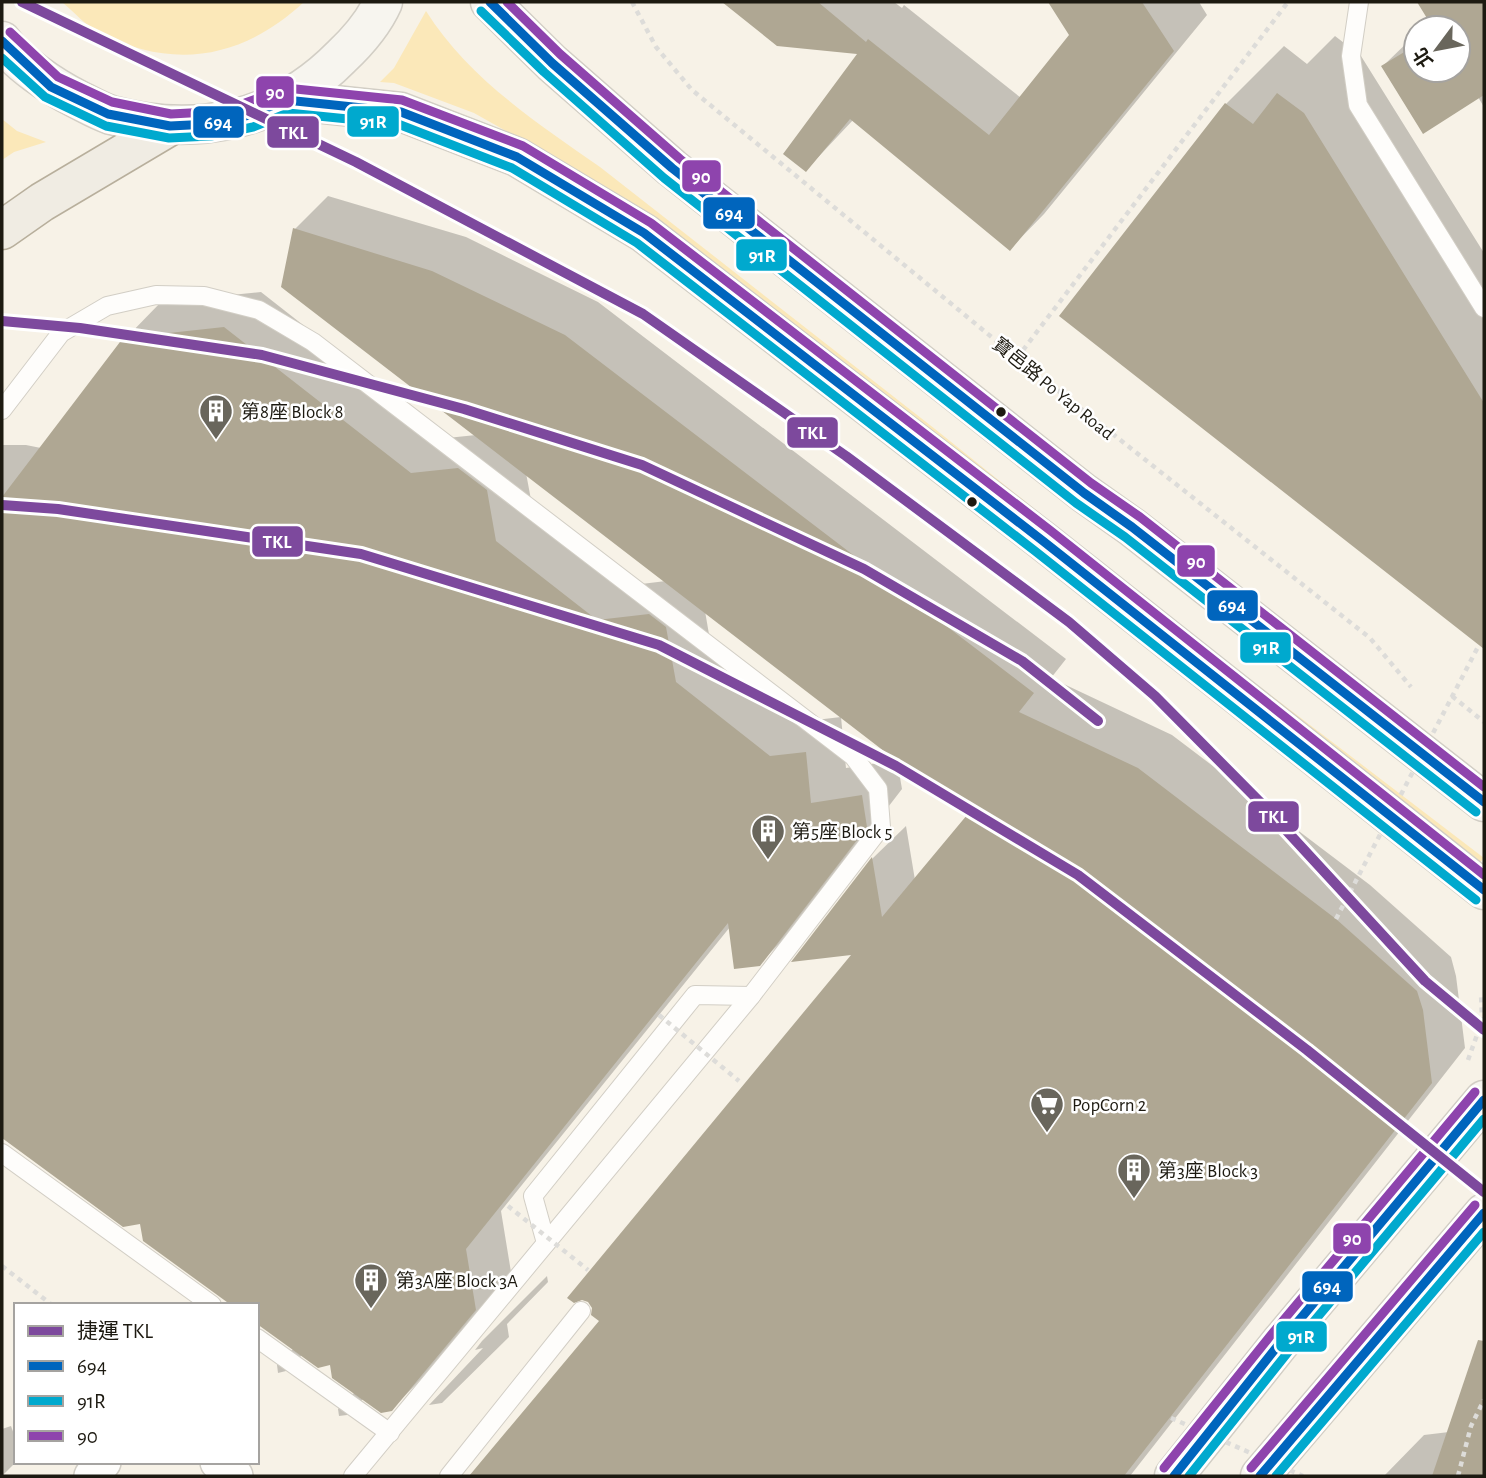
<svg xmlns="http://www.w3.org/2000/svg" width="1486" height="1478" viewBox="0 0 1486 1478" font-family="'Alegreya Sans','Noto Sans TC',sans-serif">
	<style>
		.green { fill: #fbe8b9 }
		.shadow { fill: #0003; fill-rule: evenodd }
		.building { fill: #afa793 }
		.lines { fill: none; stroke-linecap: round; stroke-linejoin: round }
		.lane-casing { stroke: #d2cec5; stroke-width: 20 }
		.street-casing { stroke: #d2cec5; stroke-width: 38 }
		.secondary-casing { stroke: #d2cec5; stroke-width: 41 }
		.primary-casing { stroke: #b8af9c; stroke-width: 41 }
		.path { stroke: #dddcd9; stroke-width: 4.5; stroke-dasharray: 5 5; stroke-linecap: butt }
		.lane { stroke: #fefdfb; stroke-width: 18 }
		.street { stroke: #fefdfb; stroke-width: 35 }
		.secondary { stroke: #f7f5ef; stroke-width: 38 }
		.primary { stroke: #f0ece3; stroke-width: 38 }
		.path-bridge { stroke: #dddcd9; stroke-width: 4.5; stroke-dasharray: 5 5; stroke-linecap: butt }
		.bus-1-casing { stroke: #fff; stroke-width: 14 }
		.bus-2-casing { stroke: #fff; stroke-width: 14 }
		.bus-3-casing { stroke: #fff; stroke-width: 14 }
		.bus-1 { stroke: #0065bd; stroke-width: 9 }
		.bus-2 { stroke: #00a9ce; stroke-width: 9 }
		.bus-3 { stroke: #8e44ad; stroke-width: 9 }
		.metro-1-casing { stroke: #fff; stroke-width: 16 }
		.metro-1 { stroke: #7d499d; stroke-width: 10 }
		.bus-dot { fill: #1d1a11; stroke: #fff; stroke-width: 2.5 }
		.labels { text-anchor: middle; stroke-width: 5; stroke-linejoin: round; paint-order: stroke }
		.street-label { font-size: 19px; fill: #1d1a11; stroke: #fff }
		.poi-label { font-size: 19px; fill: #1d1a11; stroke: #fff; text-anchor: start }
		.line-badge { stroke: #fff; stroke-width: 2.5 }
		.badge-label { font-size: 19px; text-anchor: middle; font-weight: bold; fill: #fff }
	</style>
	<rect width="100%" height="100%" fill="#f7f2e7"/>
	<g class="green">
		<path d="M62 2H304C244 58 174 71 100 33 86 26 74 12 62 2Z"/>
		<path d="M426 11C468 78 537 123 600 167L935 429 1174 621 1484 858 1477 866 598 183 474 113 394 83 380 82 394 68Z"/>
		<polygon points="2,119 17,131 46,142 14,152 2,160"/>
	</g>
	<g class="shadow">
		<polygon points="729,2 894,2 902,8 904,5 1021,98 1072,35 1051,2 1199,2 1207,15 1044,214 1010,249 854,119 806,170 860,52 729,6"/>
		<polygon points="1419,2 1484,2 1484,107 1478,97 1383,66 1416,34 1416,70 1458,70 1458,28 1422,28 1430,20"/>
		<polygon points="1335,36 1361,56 1484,253 1484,646 1062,316 1226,104 1284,46 1307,64"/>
		<path d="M328 196 466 237 598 302 1066 659 1051 678 1172 735 1370 885 1451 957 1456 976 1465 1048 1130 1476H471L601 1320 855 952 795 960 873 858 906 826 915 880 970 815 705 611 711 646 807 721 841 717 846 768 897 760 902 789 795 928 759 964 730 927 501 1211 511 1272 427 1373 391 1410 364 1398 347 1415 339 1416 338 1409 355 1392 332 1363 303 1354 286 1371 278 1373 277 1365 294 1348 257 1305 142 1222 124 1225 2 1135V445H26L41 448 125 339 161 302 261 292 447 438 476 435 295 229ZM526 473 666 581 633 585 532 505Z"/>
		<polygon points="547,1276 548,1282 507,1324 509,1337 442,1403 429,1405 483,1348 475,1350 482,1341"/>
		<polygon points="1484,1368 1484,1476 1384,1476 1424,1435 1449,1432 1458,1404"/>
		<polygon points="11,1426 16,1440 16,1462 2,1476 2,1429"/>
	</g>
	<g class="building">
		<polygon points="722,2 818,2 866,42 868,39 989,135 1069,35 1048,2 1142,2 1174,51 1010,251 850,119 806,172 783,154 857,54 777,46"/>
		<polygon points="1417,2 1484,2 1484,95 1423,134 1381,66 1416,45 1416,70 1458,70 1458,28 1433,28"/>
		<polygon points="1277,93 1304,113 1484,403 1484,649 1059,316 1225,103 1253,124"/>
		<polygon points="293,228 432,271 565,335 1034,693 1019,712 1138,768 1336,919 1417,991 1423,1010 1432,1083 1124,1476 469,1476 599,1321 591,1315 592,1308 588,1302 582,1300 574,1303 567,1298 851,955 791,962 872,857 882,917 967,815 281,287"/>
		<polygon points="224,327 411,473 458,468 487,490 496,541 597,620 649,614 666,627 676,682 770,756 806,752 811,803 862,795 867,827 760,966 734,969 728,923 466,1249 476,1310 392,1411 381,1413 332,1378 330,1365 318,1368 257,1324 257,1305 231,1305 143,1241 140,1224 123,1227 2,1138 2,497 123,338"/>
		<polygon points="1478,1340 1484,1341 1484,1476 1432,1476"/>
	</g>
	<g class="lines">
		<g class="lane-casing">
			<g id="lane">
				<polyline points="1359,2 1351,56 1358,105 1484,308"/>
				<polyline points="2,410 61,333 107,306 156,295 204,296 259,310 313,342 853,756 878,789 881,827 751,996 353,1476"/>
				<polyline points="2,1153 212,1305"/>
				<polyline points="546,1243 533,1196 695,995 751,996"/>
				<polyline points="257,1338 390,1433"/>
				<polyline points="449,1476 581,1311"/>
			</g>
		</g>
		<g class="street-casing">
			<g id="street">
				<polyline points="218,1462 235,1476"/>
				<polyline points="92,1476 103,1462"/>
			</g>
		</g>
		<g class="secondary-casing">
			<g id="secondary">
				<polyline points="490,2 552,63 672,168 1084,493 1132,527 1484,802"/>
				<path d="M2 41C17 63 53 87 77 99 87 104 99 111 111 115 196 138 278 121 341 57 357 42 374 22 383 2"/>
				<polyline points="286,100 401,112 517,157 644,233 1043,541 1484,890"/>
				<polyline points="1174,1476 1280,1343 1484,1100"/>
				<polyline points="1260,1476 1484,1213"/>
			</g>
		</g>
		<g class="primary-casing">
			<polyline id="primary" points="2,230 42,202 170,126"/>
		</g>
		<g class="path">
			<polyline points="632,2 656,47 692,90 1017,358 1370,638 1411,687"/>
			<polyline points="1017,358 1288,2"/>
			<polyline points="1452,696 1484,722"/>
			<polyline points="1468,1060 1482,1021 1481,993"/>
			<polyline points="2,1266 52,1305"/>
			<polyline points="1458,1476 1471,1426 1484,1400"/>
		</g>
		<use href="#lane" class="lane"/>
		<use href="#street" class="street"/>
		<use href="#secondary" class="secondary"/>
		<use href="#primary" class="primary"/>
		<g class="path-bridge">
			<polyline points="1336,919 1479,645"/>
			<polyline points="659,1015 739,1081"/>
			<polyline points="508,1206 588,1270"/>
			<polyline points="1171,1418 1303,1476"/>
		</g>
		<g class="bus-1-casing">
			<g id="bus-1">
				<polyline points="490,2 552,63 672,168 1084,493 1132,527 1484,802"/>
				<polyline points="2,41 51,87 108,114 170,126 210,124 249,115 286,100 401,112 517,157 644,233 1043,541 1484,890"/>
				<polyline points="1174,1476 1280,1343 1484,1100"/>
				<polyline points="1260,1476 1484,1213"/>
			</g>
		</g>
		<g class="bus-2-casing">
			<g id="bus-2">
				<polyline points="481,11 544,72 664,178 1076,503 1125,537 1476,812"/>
				<polyline points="2,58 45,97 106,126 169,138 211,136 253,127 288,113 398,124 512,168 637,243 1035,551 1476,900"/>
				<polyline points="1189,1476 1289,1351 1484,1119"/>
				<polyline points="1276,1476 1484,1232"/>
			</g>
		</g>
		<g class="bus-3-casing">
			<g id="bus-3">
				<polyline points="507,2 560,54 680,159 1091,483 1140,517 1484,787"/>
				<polyline points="10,32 58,77 112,102 171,114 208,112 245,103 286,88 402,100 523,146 651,223 1051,531 1484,875"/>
				<polyline points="1164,1468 1271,1335 1475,1092"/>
				<polyline points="1251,1468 1475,1205"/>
			</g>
		</g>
		<use href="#bus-1" class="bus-1"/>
		<use href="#bus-2" class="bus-2"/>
		<use href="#bus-3" class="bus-3"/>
		<g class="metro-1-casing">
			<g id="metro-1">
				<polyline points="22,2 356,162 643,314 846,456 1069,622 1155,696 1259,801 1425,981 1484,1030"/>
				<polyline points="2,321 80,328 262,355 464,409 642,465 864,569 1022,661 1098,721"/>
				<polyline points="2,505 58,509 361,554 659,645 896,766 1078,875 1307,1050 1484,1192"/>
			</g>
		</g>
		<use href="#metro-1" class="metro-1"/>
	</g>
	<defs>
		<g id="building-pin" transform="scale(1.75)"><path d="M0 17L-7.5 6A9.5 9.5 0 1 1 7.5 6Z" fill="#69665c" stroke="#fff"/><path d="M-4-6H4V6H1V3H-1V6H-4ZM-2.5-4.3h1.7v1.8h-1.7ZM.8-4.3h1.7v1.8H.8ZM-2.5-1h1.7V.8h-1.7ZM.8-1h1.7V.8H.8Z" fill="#fff"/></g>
		<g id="supermarket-pin" transform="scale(1.75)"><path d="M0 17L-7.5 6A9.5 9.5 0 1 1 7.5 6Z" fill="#69665c" stroke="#fff"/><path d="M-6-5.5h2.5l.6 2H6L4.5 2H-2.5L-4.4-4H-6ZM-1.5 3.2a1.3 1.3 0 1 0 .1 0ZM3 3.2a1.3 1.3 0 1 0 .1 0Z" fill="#fff"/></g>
	</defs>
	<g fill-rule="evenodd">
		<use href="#building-pin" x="216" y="411"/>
		<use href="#building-pin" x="768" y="831"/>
		<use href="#supermarket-pin" x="1047" y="1104"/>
		<use href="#building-pin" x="1134" y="1170"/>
		<use href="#building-pin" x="371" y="1280"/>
	</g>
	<g class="bus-dot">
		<circle cx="1001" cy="412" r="6"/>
		<circle cx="972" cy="502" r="6"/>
	</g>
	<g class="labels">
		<g class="street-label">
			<text transform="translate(1054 388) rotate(39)" y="7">寶邑路 Po Yap Road</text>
		</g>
		<g class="poi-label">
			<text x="241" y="418">第8座 Block 8</text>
			<text x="792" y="838">第5座 Block 5</text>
			<text x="1072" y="1111">PopCorn 2</text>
			<text x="1158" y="1177">第3座 Block 3</text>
			<text x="396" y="1287">第3A座 Block 3A</text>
		</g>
	</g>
	<g class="line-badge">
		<rect x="255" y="75" width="40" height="34" rx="7" fill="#8e44ad"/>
		<rect x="346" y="105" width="54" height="33" rx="7" fill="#00a9ce"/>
		<rect x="192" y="105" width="53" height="34" rx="7" fill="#0065bd"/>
		<rect x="266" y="115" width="54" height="34" rx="7" fill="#7d499d"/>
		<rect x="681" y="159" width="41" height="34" rx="7" fill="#8e44ad"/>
		<rect x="702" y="196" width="54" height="34" rx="7" fill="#0065bd"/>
		<rect x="735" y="238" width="53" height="34" rx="7" fill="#00a9ce"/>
		<rect x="786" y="416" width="53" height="33" rx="7" fill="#7d499d"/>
		<rect x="251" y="525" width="53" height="33" rx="7" fill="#7d499d"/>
		<rect x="1176" y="544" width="40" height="34" rx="7" fill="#8e44ad"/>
		<rect x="1206" y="589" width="53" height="33" rx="7" fill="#0065bd"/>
		<rect x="1239" y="631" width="53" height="33" rx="7" fill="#00a9ce"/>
		<rect x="1247" y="800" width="53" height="33" rx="7" fill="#7d499d"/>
		<rect x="1332" y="1222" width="40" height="33" rx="7" fill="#8e44ad"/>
		<rect x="1301" y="1270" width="53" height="33" rx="7" fill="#0065bd"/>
		<rect x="1275" y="1320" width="53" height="33" rx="7" fill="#00a9ce"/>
	</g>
	<g class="badge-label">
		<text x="275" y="99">90</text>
		<text x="373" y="128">91R</text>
		<text x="218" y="129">694</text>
		<text x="293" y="139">TKL</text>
		<text x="701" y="183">90</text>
		<text x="729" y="220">694</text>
		<text x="762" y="262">91R</text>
		<text x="812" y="439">TKL</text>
		<text x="277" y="548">TKL</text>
		<text x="1196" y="568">90</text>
		<text x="1232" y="612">694</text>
		<text x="1266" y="654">91R</text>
		<text x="1273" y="823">TKL</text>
		<text x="1352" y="1245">90</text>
		<text x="1327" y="1293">694</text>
		<text x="1301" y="1343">91R</text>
	</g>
	<rect width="1486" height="1478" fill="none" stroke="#1d1a11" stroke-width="7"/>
	<rect x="14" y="1303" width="245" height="161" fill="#ffffff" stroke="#a5a3a0" stroke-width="2"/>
	<rect x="28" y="1326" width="35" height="10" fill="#7d499d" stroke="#a5a3a0" stroke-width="2"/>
	<text x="77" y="1338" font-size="21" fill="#1d1a11">捷運 TKL</text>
	<rect x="28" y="1361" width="35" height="10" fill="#0065bd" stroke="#a5a3a0" stroke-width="2"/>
	<text x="77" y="1373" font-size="21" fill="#1d1a11">694</text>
	<rect x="28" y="1396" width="35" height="10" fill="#00a9ce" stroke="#a5a3a0" stroke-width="2"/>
	<text x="77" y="1408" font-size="21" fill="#1d1a11">91R</text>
	<rect x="28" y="1431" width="35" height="10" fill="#8e44ad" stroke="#a5a3a0" stroke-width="2"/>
	<text x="77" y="1443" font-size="21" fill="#1d1a11">90</text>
	<g transform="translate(1437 49) rotate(238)"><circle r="33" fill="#ffffff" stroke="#a5a3a0" stroke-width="2"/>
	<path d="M0-5L12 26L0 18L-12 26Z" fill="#69665c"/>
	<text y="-10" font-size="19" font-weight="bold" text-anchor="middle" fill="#1d1a11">北</text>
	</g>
</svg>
